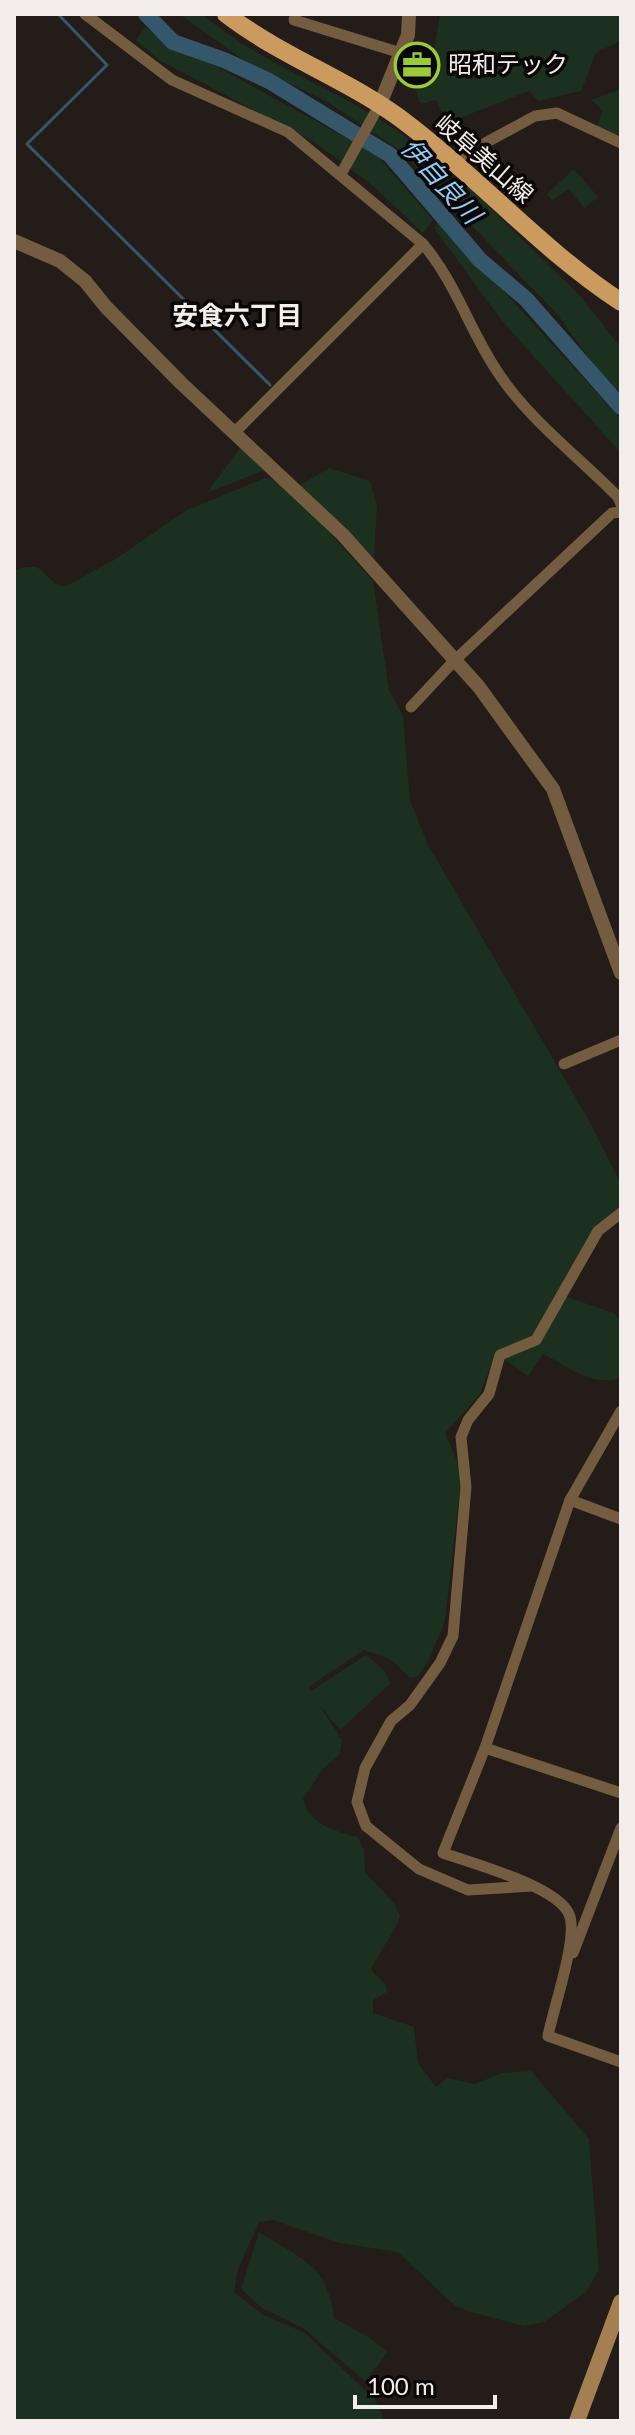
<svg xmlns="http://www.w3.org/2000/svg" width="635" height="2435" viewBox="0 0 635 2435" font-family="Lato,'Noto Sans JP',sans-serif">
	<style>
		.green { fill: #1b301e }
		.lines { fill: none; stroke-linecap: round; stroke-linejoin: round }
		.stream { stroke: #35576c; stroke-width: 3 }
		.river { stroke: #35576c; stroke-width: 16 }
		.minor { stroke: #735c40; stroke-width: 11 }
		.tertiary { stroke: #735c40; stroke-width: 14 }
		.secondary { stroke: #a47f52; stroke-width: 16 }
		.primary { stroke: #cb9a5f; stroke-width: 18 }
		.labels { text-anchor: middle; stroke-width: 7; stroke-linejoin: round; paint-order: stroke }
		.poi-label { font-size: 24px; fill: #f3eeeb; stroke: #0a0706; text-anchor: start }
		.street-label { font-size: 24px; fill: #f3eeeb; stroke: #0a0706 }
		.water-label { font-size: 26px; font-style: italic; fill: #92cdf5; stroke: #0a0706 }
		.neighbourhood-label { font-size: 26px; font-weight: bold; fill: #f3eeeb; stroke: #0a0706 }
	</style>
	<rect width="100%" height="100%" fill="#231c18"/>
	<g class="green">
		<path d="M179 14H202C260 64 337 88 399 132 419 146 436 168 453 185L445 196 398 149 326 101 252 66Z"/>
		<polygon points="440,14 621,14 621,40 596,53 581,91 538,101 529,91 447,123 436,100 420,104 416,90 430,76"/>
		<polygon points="145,27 174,48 208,62 376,154 433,220 423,233 373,186 314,142 159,60 136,40"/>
		<polygon points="621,89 621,138 597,126 603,111 591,100"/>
		<polygon points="574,169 598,197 584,208 569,189 552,200 547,194"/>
		<polygon points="466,184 582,298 621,348 621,402 557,314 451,204"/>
		<polygon points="439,221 621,419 621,453 502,321 434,228"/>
		<polygon points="241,446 265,470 207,493"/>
		<polygon points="329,468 370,481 377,506 374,558 300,485"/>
		<path d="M265 478 283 481 373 581 389 690 403 716 410 800 427 843 587 1117 621 1184V1208L586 1252 561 1295 614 1313 621 1321V1378C593 1388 568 1366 543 1354L528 1376 496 1353 480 1394 445 1433 462 1473 445 1621 429 1660 417 1677 410 1678 390 1659 364 1650 308 1687 311 1691 366 1655 384 1670 391 1683 340 1730 318 1703 342 1740 340 1754 323 1769 303 1799C308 1824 337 1832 358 1837L364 1850 365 1872 394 1903 400 1916C394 1936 379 1950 371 1970L386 1985 387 1992 373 2000V2013L414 2027 418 2063 436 2087 447 2078 475 2084 502 2073 531 2071 589 2139 599 2270 586 2292 544 2322 524 2326 467 2311 454 2305 398 2252 339 2243 273 2220 259 2222 238 2269 234 2292 262 2314 305 2333 375 2400 385 2421H14V570C49 559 39 579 64 587L114 560 187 510Z"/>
		<path d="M259 2232C302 2260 327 2263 334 2318L370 2338 388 2352 365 2381 303 2328 262 2308 241 2289Z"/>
	</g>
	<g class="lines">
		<polyline class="stream" points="58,14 107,65 27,144 270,385"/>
		<polyline class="river" points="146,14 173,42 224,60 269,81 390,155 480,260 526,299 621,407"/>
		<g class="minor">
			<path d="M85 14 172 80 288 132 423 244C457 284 471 335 501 377 532 422 579 457 618 497L621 504"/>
			<polyline points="296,14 294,20 401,53"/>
			<polyline points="452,161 535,116 557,113 621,143"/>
			<polyline points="341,174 380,104"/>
			<polyline points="236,431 423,244"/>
			<polyline points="411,707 454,661 612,513 621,512"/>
			<polyline points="564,1064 621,1040"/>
			<path d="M621 1411 570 1500 485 1748 443 1853C471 1863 557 1886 569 1914 579 1936 553 2009 548 2036L621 2062"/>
			<polyline points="570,1500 621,1519"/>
			<polyline points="485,1748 621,1793"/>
			<polyline points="532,1886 468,1890 419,1869 366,1826 357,1802 365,1768 391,1721 410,1705 440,1663 453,1636 466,1487 461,1437 468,1420 489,1394 500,1355 536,1340 598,1231 621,1213"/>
			<polyline points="573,1953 621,1828"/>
		</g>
		<g class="tertiary">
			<polyline points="380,104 408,35 409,14"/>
			<polyline points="14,241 60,261 85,281 106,307 181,383 343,535 479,687 553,789 621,973"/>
		</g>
		<polyline class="secondary" points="577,2421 621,2302"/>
		<path class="primary" d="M226 14C283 58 353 81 409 125 482 181 543 251 621 302"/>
	</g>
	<defs>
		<g id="office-ring" transform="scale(2.3)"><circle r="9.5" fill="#0a0706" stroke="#98cb37" stroke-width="1.5"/><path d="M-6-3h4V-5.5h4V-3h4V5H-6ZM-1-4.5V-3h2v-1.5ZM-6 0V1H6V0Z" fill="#98cb37"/></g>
	</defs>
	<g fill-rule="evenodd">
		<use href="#office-ring" x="417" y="65"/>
	</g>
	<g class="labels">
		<g class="poi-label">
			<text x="448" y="73">昭和テック</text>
		</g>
		<g class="street-label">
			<text transform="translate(484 159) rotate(41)" y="8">岐阜美山線</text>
		</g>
		<g class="water-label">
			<text transform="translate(441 181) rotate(48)" y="9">伊自良川</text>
		</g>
		<g class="neighbourhood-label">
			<text x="237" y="325">安食六丁目</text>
		</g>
	</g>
	<rect width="635" height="2435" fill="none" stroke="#f3eeeb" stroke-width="32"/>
	<path d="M355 2395v12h140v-12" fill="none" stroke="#f3eeeb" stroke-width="4"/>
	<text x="367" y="2395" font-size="24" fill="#f3eeeb" stroke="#0a0706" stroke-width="6" paint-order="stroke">100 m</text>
</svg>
